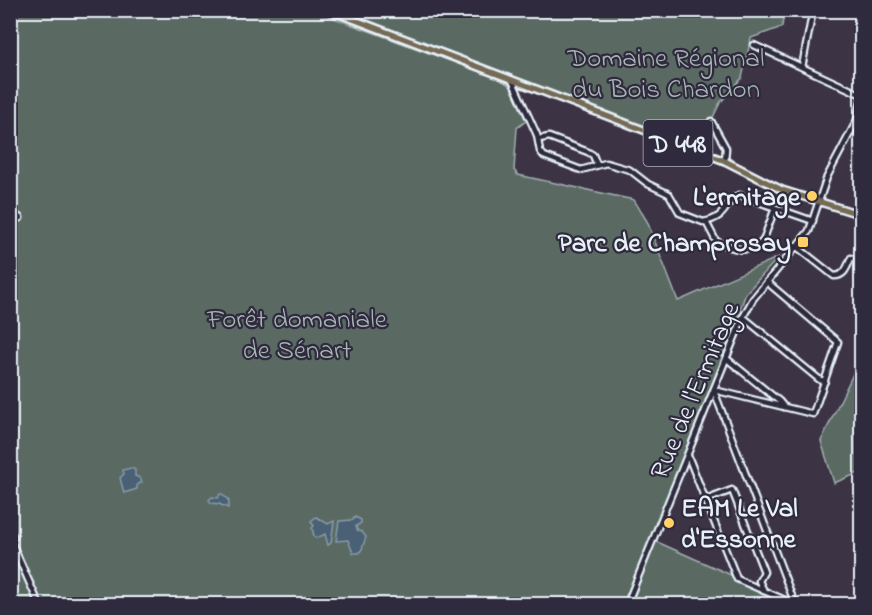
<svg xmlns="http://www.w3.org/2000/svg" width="872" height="615" viewBox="0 0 872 615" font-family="'Indie Flower',sans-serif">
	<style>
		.green { fill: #5a6b63; stroke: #a1aeae; stroke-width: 1.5 }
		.water { fill: #496174; stroke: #899ba9; stroke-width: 1.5 }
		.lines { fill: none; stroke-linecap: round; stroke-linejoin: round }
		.stream { stroke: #899ba9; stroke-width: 1.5 }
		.minor-casing { stroke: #e8f1f8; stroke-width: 9 }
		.major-casing { stroke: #e8f1f8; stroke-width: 10 }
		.minor { stroke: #2f2a3d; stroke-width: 4.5 }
		.major { stroke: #756a55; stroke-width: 5 }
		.poi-dot { fill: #ffd166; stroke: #2f2a3d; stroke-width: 2 }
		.labels { text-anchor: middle; stroke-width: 4.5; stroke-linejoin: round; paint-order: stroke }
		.shield { fill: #2f2a3d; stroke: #b0b5c0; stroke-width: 1.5 }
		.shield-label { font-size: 26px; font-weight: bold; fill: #e8f1f8 }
		.park-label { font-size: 27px; fill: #a8b5b5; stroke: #2f2a3d }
		.poi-label { font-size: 27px; font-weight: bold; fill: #e8f1f8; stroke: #2f2a3d; text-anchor: end }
		.street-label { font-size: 27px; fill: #e8f1f8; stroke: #2f2a3d }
	</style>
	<rect width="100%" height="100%" fill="#3c3344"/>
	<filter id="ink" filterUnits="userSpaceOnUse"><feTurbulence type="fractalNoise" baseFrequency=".0167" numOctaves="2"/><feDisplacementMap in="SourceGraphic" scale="12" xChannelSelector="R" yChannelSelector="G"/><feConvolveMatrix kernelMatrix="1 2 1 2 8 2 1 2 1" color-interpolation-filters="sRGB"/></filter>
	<g filter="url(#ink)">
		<g class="green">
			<polygon points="11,11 315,11 502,80 511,87 526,121 517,128 514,170 518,175 634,200 647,221 678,301 779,257 746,293 655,541 796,604 11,604"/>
			<polygon points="329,11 784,11 782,27 751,38 742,78 720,103 697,150"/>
			<polygon points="861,357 861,472 834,483 821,441"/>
		</g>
		<g class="water">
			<polygon points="131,468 135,470 135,476 140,478 142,482 137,485 137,489 124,493 120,478 124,474 123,470"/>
			<polygon points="220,494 222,494 229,501 228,508 219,504 211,503 209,500 212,497 218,498"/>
			<polygon points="316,517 328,524 334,521 331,543 328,545 325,534 317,538 314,536 312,528 314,526 311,521"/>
			<polygon points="355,517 361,520 361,523 356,526 357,530 362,532 366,537 362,549 359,553 353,553 348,540 336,541 339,521 353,520"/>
		</g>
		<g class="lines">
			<polyline class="stream" points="502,14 504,10"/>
			<g class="minor-casing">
				<g id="minor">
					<polyline points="754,45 862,95"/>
					<polyline points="802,67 813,10"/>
					<path d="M512 80 537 135 540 151 544 156 581 170 606 163 630 170 648 184 669 194 680 213 703 222C730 217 723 202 739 195L813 221"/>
					<polyline points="711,121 726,148 725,161"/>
					<polyline points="539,139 549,137 588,152 593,155 597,165"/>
					<polyline points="10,210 20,218"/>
					<path d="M706 222 716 241C732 249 749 255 763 241L775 208"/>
					<path d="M796 246 834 276C845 276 847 267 851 258"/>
					<polyline points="743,317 820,380 825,381"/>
					<polyline points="727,359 779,401 784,407"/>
					<polyline points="714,390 813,414 838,342 767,282"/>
					<polyline points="714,391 795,604"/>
					<polyline points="688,456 737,579 794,604"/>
					<polyline points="706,500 732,490 764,572 759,581 764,591"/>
					<polyline points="10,531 14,537 10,541"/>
					<polyline points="11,541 39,604"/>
					<polyline points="627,604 743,317 753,299 809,231 827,177 857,120 862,97"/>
				</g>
			</g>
			<g class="major-casing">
				<polyline id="major" points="329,10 725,161 782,190 862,215"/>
			</g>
			<use href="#minor" class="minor"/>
			<use href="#major" class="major"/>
		</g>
	</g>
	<g class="poi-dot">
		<circle cx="812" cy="196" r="6"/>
		<rect x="797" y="236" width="12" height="12" rx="3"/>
		<circle cx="669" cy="523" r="6"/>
	</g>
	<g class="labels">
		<rect class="shield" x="643.5" y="120" width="69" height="46" rx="4.5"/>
		<g class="shield-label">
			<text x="678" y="152">D 448</text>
		</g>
		<g class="park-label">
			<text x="666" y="66">Domaine Régional<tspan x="666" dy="31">du Bois Chardon</tspan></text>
			<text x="297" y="327">Forêt domaniale<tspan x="297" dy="31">de Sénart</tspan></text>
		</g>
		<g class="poi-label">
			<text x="800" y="205">L'ermitage</text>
			<text x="791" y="251">Parc de Champrosay</text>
			<text x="681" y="516" text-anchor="start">EAM Le Val<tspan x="681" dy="31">d'Essonne</tspan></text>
		</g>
		<g class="street-label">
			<text transform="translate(694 390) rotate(-67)" y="9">Rue de l'Ermitage</text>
		</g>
	</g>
	<rect width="872" height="615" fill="none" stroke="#2f2a3d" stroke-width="36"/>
	<rect x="18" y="18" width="836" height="579" fill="none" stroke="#e8f1f8" stroke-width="2" filter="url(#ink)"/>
</svg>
